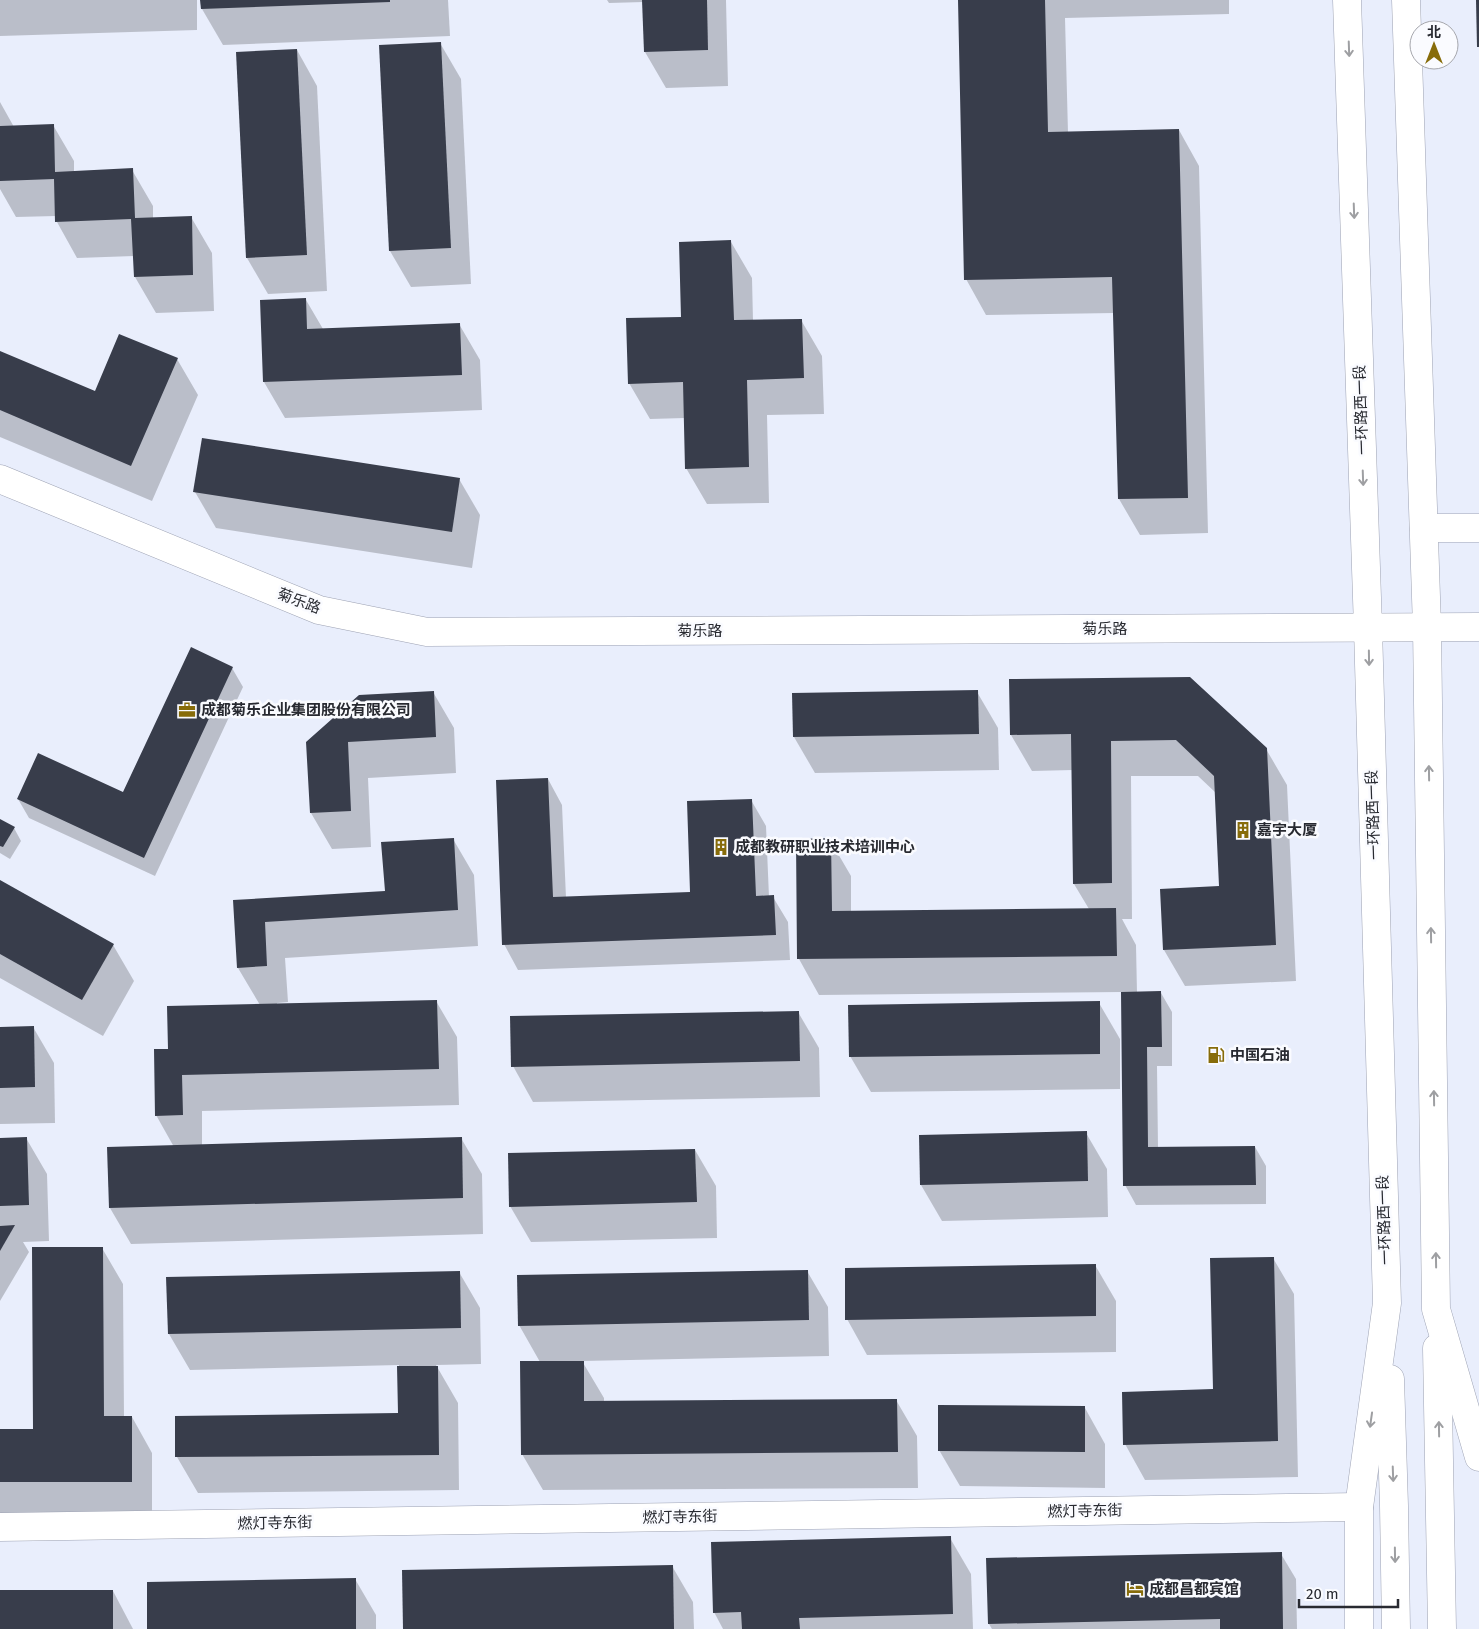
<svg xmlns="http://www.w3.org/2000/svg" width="1479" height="1629" viewBox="0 0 1479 1629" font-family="'Fira Sans','Noto Sans SC',sans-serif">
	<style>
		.shadow { fill: #0003 }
		.building { fill: #383d4b }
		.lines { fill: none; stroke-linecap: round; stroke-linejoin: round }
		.minor-casing { stroke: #9da2b3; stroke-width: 29 }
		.major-casing { stroke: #9da2b3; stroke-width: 29 }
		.minor { stroke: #fff; stroke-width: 28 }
		.major { stroke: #fff; stroke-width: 28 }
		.oneway { stroke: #9e9fa2 }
		.labels { text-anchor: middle; stroke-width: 5; stroke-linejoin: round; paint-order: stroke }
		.street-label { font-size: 15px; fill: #282a31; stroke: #fafbff }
		.poi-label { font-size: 15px; font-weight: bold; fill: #282a31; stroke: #fafbff; text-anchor: start }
	</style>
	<rect width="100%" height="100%" fill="#e9eefc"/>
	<g class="shadow">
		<polygon points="0,0 197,0 197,30 0,36"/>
		<polygon points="201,0 448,0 450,36 223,45 202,9"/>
		<polygon points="607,0 726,0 728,86 666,88 645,52 644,2 609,3"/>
		<polygon points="959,0 1229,0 1229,14 1065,18 1068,133 1179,130 1199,166 1208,533 1140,535 1119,499 1115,313 986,315 966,279"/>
		<polygon points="440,43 461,79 471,284 411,287 390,251"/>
		<polygon points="297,50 317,86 327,291 268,294 247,258"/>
		<polygon points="0,102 14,127 53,125 74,161 74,172 132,170 153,206 153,219 191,217 212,253 214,311 156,313 135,277 134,256 77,258 57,222 56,216 16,217 0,189"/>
		<polygon points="731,242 752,278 753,321 801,320 822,356 824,414 767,415 769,503 707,504 686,468 685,418 650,419 629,383 682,318"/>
		<polygon points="306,300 323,329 459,324 480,360 482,410 285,418 264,382"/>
		<polygon points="0,352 95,393 177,359 198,395 152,501 0,437"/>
		<polygon points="459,479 480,515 472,568 216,528 195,492"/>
		<polygon points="232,668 243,687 155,876 29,818 18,799 124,794"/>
		<polygon points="1010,680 1266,749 1287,785 1296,981 1185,986 1164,950 1162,890 1220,887 1216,793 1198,776 1131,776 1132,919 1122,919 1136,945 1137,993 1161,993 1172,1012 1172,1066 1157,1066 1158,1148 1255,1147 1266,1166 1266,1204 1136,1205 1125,1185 1123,992 819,995 799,959 830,840 851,876 851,912 1089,909 1074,884 1073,770 1032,771 1011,735"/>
		<polygon points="433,692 454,728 456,773 368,778 371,847 332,849 311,813 359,696"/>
		<polygon points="977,692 998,728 999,770 815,773 794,737"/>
		<polygon points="548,779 562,805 566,898 692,893 751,800 766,826 769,897 773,897 788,922 790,960 518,970 504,944"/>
		<polygon points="0,820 14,828 21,841 10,859 0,853"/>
		<polygon points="453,839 474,875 478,946 285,958 288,1002 277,1003 277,1005 436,1001 457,1037 459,1105 202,1111 202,1146 461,1138 482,1174 483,1234 131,1244 110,1208 174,1147 156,1115 170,1050 260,1005 238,968 234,901 386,892"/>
		<polygon points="0,881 113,945 134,981 103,1036 0,978"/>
		<polygon points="1099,1003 1120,1039 1120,1089 871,1092 850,1056"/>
		<polygon points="798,1012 819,1048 820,1097 533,1102 513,1066"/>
		<polygon points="33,1027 54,1063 55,1123 0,1124 0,1028"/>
		<polygon points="1086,1133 1107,1169 1108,1217 942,1221 921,1185"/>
		<polygon points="26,1138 47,1174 49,1241 23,1242 29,1252 0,1301 0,1139"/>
		<polygon points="695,1150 716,1186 717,1238 531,1242 510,1206"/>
		<polygon points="102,1248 123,1284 124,1417 132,1417 152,1453 152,1517 0,1518 0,1430 34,1430"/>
		<polygon points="1273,1258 1294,1294 1298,1477 1145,1480 1125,1444 1214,1391"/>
		<polygon points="1095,1265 1116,1301 1116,1352 867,1355 847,1319"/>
		<polygon points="807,1271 828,1307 829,1356 582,1361 604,1398 604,1402 896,1400 917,1436 918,1488 543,1490 522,1454 540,1362 519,1325"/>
		<polygon points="459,1272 480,1308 481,1364 436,1365 458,1403 459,1490 198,1493 177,1457 176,1417 399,1415 399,1365 190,1370 169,1334 168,1279"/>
		<polygon points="1085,1408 1105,1444 1105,1488 960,1486 939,1450"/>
		<polygon points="950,1538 971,1574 973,1629 723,1629 714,1612"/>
		<polygon points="1281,1554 1296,1579 1297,1629 992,1629 989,1624"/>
		<polygon points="672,1566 693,1602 694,1629 404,1629"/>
		<polygon points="355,1579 376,1615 376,1629 148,1629"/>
		<polygon points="0,1591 113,1591 133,1629 0,1629"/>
	</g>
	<g class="building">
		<polygon points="200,0 390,0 390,2 201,9"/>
		<polygon points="642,0 707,0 708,50 644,52"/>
		<polygon points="958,0 1045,0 1048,132 1179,129 1188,498 1118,499 1112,277 964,280"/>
		<polygon points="1476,0 1479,0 1479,47 1477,47"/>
		<polygon points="441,42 451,248 389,251 379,45"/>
		<polygon points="297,49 307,255 246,258 236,52"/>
		<polygon points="54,124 55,172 133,168 135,218 192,216 193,275 134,277 131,219 55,222 54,179 0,181 0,126"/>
		<polygon points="731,240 734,320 802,319 804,378 747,380 749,467 685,469 683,382 628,384 626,318 681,317 679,242"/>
		<polygon points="306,298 307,329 460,323 462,375 263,382 260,300"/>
		<polygon points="119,334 178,358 131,466 0,410 0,351 95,391"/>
		<polygon points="202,438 460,478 452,532 193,492"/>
		<polygon points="191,647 233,667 144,858 17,799 38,753 123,792"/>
		<polygon points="1190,677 1267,748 1276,945 1163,950 1160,889 1219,886 1214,776 1176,740 1111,741 1112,883 1073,884 1071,734 1010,735 1009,679"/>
		<polygon points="978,690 979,734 793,737 792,693"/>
		<polygon points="434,691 436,737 348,742 351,811 310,813 306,742 359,695"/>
		<polygon points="548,778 553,897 690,892 687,801 752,799 756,896 774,895 776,935 502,945 496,780"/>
		<polygon points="0,819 15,827 3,847 0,846"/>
		<polygon points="454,838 458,910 265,922 267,966 237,968 233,900 385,891 381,842"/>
		<polygon points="831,838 832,911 1116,908 1117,956 797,959 796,839"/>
		<polygon points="0,880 114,944 82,1000 0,954"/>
		<polygon points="1161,991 1162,1047 1147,1047 1148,1147 1255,1146 1256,1185 1123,1186 1121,992"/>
		<polygon points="437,1000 439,1069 182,1075 183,1115 155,1116 154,1049 168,1049 167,1006"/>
		<polygon points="1100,1001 1100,1054 849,1057 848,1005"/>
		<polygon points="799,1011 800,1061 511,1067 510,1016"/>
		<polygon points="34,1026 35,1087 0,1088 0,1027"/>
		<polygon points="1087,1131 1088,1181 920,1185 919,1135"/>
		<polygon points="27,1137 29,1205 0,1206 0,1138"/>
		<polygon points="462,1137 463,1198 109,1208 107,1147"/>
		<polygon points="695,1149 697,1202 509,1207 508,1153"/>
		<polygon points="15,1225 0,1251 0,1226"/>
		<polygon points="32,1247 103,1247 104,1416 132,1416 132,1482 0,1482 0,1429 33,1429"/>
		<polygon points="1274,1257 1278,1441 1123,1445 1122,1392 1213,1389 1210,1258"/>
		<polygon points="1096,1264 1096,1316 845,1320 845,1268"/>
		<polygon points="808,1270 809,1320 518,1326 517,1275"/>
		<polygon points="460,1271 461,1328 168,1334 166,1277"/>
		<polygon points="520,1361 584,1361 584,1401 897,1399 898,1452 521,1455"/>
		<polygon points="397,1366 438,1366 439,1455 175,1457 175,1416 398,1413"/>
		<polygon points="938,1405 1085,1406 1085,1452 938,1451"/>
		<polygon points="951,1536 953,1614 799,1618 800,1629 742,1629 741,1612 713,1613 711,1542"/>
		<polygon points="1282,1552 1283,1629 1220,1629 1220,1619 988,1624 986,1558"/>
		<polygon points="673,1565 674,1629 403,1629 402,1570"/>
		<polygon points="356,1578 356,1629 147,1629 147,1582"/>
		<rect x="0" y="1590" width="113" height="39"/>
	</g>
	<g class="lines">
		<g class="minor-casing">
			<g id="minor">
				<polyline points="0,479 319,610 427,632 1479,627"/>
				<polyline points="1424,528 1479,528"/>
				<polyline points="0,1527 1359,1507"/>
			</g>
		</g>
		<g class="major-casing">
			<g id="major">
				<polyline points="1347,0 1368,628 1387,1303 1359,1507 1359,1629"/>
				<polyline points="1406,0 1427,627 1436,1309 1479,1457"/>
				<polyline points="1437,1348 1442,1629"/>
				<polyline points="1390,1379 1394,1506 1396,1629"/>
			</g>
		</g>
		<use href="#minor" class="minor"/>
		<use href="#major" class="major"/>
	</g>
	<defs><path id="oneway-shaft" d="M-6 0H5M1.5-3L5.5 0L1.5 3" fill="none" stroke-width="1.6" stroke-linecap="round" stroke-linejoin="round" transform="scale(1.25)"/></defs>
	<g class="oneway">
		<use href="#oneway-shaft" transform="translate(1349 49) rotate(88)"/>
		<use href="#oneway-shaft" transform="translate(1354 211) rotate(88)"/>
		<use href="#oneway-shaft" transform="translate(1363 478) rotate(88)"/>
		<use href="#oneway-shaft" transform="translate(1369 658) rotate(89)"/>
		<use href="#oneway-shaft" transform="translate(1429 773) rotate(-91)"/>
		<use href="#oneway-shaft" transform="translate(1431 935) rotate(-91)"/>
		<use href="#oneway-shaft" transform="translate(1434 1098) rotate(-91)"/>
		<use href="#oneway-shaft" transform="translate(1436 1260) rotate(-91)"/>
		<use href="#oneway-shaft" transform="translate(1371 1420) rotate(98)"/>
		<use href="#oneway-shaft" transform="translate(1439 1429) rotate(-91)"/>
		<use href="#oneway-shaft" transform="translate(1393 1474) rotate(88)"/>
		<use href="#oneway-shaft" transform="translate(1395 1555) rotate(89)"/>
	</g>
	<defs>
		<g id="office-bare" transform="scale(1.35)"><path d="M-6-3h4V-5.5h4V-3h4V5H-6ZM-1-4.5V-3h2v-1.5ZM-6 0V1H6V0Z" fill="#876c0a" stroke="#fafbff" stroke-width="2.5" paint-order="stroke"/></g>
		<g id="building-bare" transform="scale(1.35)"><path d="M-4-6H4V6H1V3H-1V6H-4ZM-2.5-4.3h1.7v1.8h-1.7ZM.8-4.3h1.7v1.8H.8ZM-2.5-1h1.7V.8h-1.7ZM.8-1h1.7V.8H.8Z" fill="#876c0a" stroke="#fafbff" stroke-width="2.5" paint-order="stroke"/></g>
		<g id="fuel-bare" transform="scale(1.35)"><path d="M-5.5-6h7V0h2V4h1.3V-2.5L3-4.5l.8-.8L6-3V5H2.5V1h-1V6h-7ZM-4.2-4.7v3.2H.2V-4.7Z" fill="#876c0a" stroke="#fafbff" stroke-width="2.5" paint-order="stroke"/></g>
		<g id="hotel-bare" transform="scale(1.35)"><path d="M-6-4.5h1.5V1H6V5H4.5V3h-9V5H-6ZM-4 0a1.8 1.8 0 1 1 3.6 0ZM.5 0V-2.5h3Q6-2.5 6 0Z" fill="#876c0a" stroke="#fafbff" stroke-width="2.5" paint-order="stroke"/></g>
	</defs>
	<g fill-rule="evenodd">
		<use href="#office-bare" x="187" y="710"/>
		<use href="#building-bare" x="1243" y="830"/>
		<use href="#building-bare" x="721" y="847"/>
		<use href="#fuel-bare" x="1216" y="1055"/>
		<use href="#hotel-bare" x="1135" y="1589"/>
	</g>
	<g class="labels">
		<g class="street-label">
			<text transform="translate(1361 410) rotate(-92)" y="5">一环路西一段</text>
			<text transform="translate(299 601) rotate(21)" y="5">菊乐路</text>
			<text x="1105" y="634">菊乐路</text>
			<text x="700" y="636">菊乐路</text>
			<text transform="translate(1373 815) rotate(-92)" y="5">一环路西一段</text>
			<text transform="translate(1384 1220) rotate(-92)" y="5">一环路西一段</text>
			<text transform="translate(1085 1511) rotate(-1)" y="5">燃灯寺东街</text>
			<text transform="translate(680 1517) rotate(-1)" y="5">燃灯寺东街</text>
			<text transform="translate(275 1523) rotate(-1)" y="5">燃灯寺东街</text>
		</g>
		<g class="poi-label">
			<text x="201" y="715">成都菊乐企业集团股份有限公司</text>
			<text x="1257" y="835">嘉宇大厦</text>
			<text x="735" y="852">成都教研职业技术培训中心</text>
			<text x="1230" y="1060">中国石油</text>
			<text x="1149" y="1594">成都昌都宾馆</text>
		</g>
	</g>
	<g transform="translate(1434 45)"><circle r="24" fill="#fafbff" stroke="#a6a7ad"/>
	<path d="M0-4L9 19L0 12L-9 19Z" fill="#876c0a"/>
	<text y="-8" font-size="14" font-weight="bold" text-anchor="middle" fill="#282a31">北</text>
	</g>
	<path d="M1299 1599v8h99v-8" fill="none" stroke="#282a31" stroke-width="2.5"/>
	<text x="1306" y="1599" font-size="15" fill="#282a31" stroke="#fafbff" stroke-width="4" paint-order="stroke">20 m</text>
</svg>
